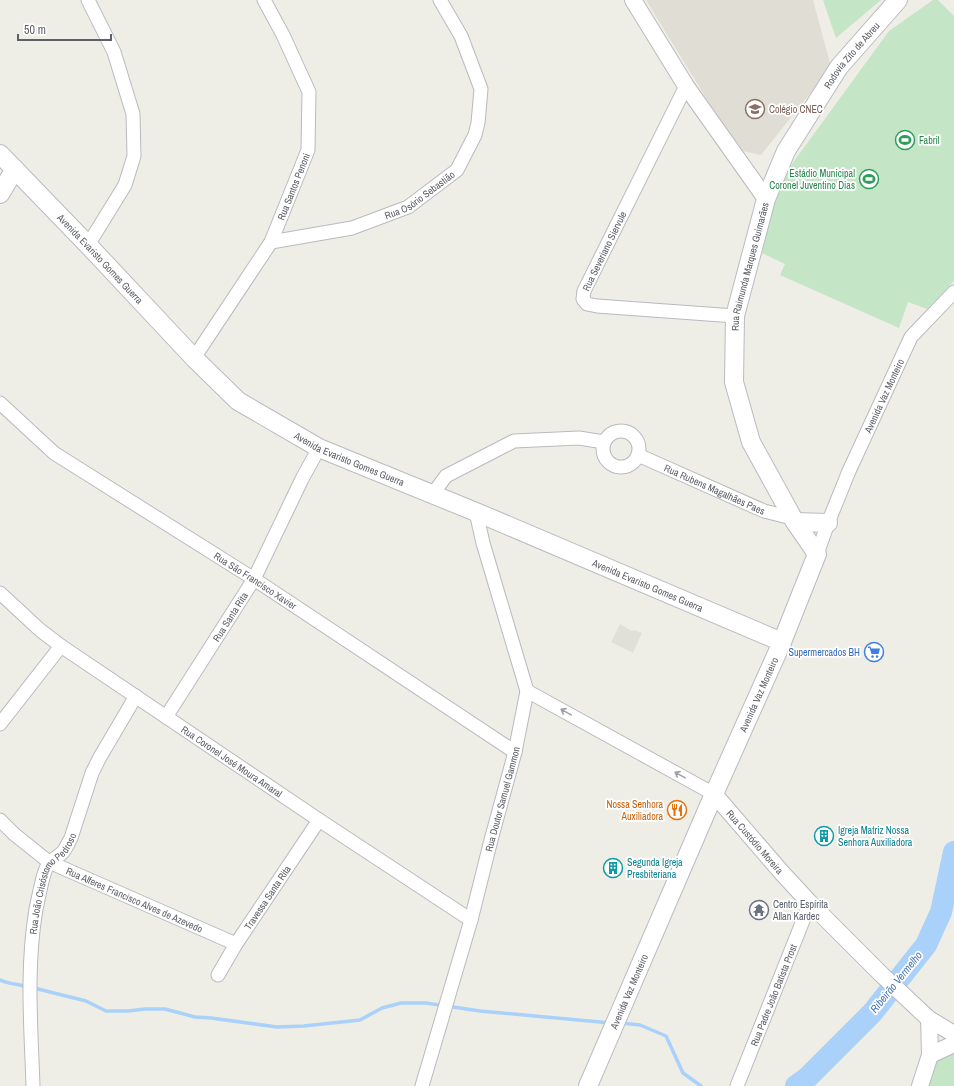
<svg xmlns="http://www.w3.org/2000/svg" width="954" height="1086" viewBox="0 0 954 1086" font-family="'Archivo Narrow',sans-serif">
	<style>
		.industrial { fill: #e1dfda }
		.education { fill: #dfddd4 }
		.green { fill: #c4e5c6 }
		.lines { fill: none; stroke-linecap: round; stroke-linejoin: round }
		.stream { stroke: #aad1fa; stroke-width: 3.5 }
		.river { stroke: #aad1fa; stroke-width: 22 }
		.minor-casing { stroke: #b8babf; stroke-width: 15 }
		.tertiary-casing { stroke: #b8babf; stroke-width: 18 }
		.secondary-casing { stroke: #b9bbc1; stroke-width: 20 }
		.minor { stroke: #fff; stroke-width: 13 }
		.tertiary { stroke: #fff; stroke-width: 16 }
		.secondary { stroke: #fff; stroke-width: 18 }
		.oneway { stroke: #9ea0a3 }
		.labels { text-anchor: middle; stroke-width: 3.5; stroke-linejoin: round; paint-order: stroke }
		.street-label { font-size: 10px; fill: #5d6065; stroke: #fff }
		.education-label { font-size: 10px; fill: #785e54; stroke: #fff; text-anchor: start }
		.leisure-label { font-size: 10px; fill: #27864d; stroke: #fff; text-anchor: start }
		.shop-label { font-size: 10px; fill: #366cbe; stroke: #fff; text-anchor: end }
		.food-label { font-size: 10px; fill: #c56008; stroke: #fff; text-anchor: end }
		.culture-label { font-size: 10px; fill: #0d838f; stroke: #fff; text-anchor: start }
		.worship-label { font-size: 10px; fill: #5b616d; stroke: #fff; text-anchor: start }
		.water-label { font-size: 11px; font-style: italic; fill: #4a76b5; stroke: #fff }
	</style>
	<rect width="100%" height="100%" fill="#efeee6"/>
	<polygon class="industrial" points="620,624 632,631 635,630 642,633 633,653 611,642"/>
	<polygon class="education" points="646,0 813,0 831,67 761,155 738,150"/>
	<g class="green">
		<polygon points="823,0 881,0 836,38"/>
		<polygon points="933,0 938,0 954,16 954,281 927,309 908,302 899,328 780,275 785,264 762,253 776,194 792,164 889,31"/>
		<polygon points="951,1052 954,1054 954,1086 925,1086 931,1064"/>
	</g>
	<g class="lines">
		<g class="stream">
			<path d="M0 980C8 984 19 984 28 987"/>
			<polyline points="34,988 86,1001 106,1011 128,1011 145,1009 165,1009 195,1017 211,1018 277,1027 304,1026 360,1020 382,1008 401,1003 426,1003 480,1011 611,1023"/>
			<polyline points="621,1023 640,1025 666,1036 683,1073 701,1086"/>
		</g>
		<polyline class="river" points="796,1086 807,1078 872,1013 926,945 941,912 954,852"/>
		<g class="minor-casing">
			<g id="minor">
				<polyline points="88,0 114,52 133,114 134,156 125,185 88,245"/>
				<polyline points="686,86 584,291 583,299 587,304 597,306 735,316"/>
				<path id="s1" d="M271 242 352 228 408 207 457 170 475 135 478 123 481 89 461 36 440 0"/>
				<path id="s2" d="M194 358 271 242 308 150 309 92 283 35 264 0"/>
				<path id="s3" d="M0 403 54 453 254 579 515 752"/>
				<circle cx="621" cy="449" r="18"/>
				<path id="s4" d="M638 455 764 511 792 518"/>
				<polyline points="432,495 446,476 514,441 579,438 604,442"/>
				<path id="s5" d="M817 554 828 523 849 471 911 337 954 292"/>
				<path id="s6" d="M0 593 40 630 61 646 319 820 471 920"/>
				<polyline points="527,691 714,794"/>
				<path id="s7" d="M166 717 254 579 302 479 319 448"/>
				<polyline points="0,724 61,646"/>
				<path id="s8" d="M0 820 14 834 49 862 236 944"/>
				<path id="s9" d="M218 975 236 944 319 820"/>
				<path id="s10" d="M33 1086C31 1027 26 968 36 909 39 896 41 883 45 871 49 860 54 860 62 853 66 849 68 843 71 838L92 773 100 757 136 696"/>
				<path id="s11" d="M422 1086 471 920 491 840 515 752 527 691 483 543 476 512"/>
				<path id="s12" d="M737 1086 810 903"/>
			</g>
		</g>
		<g class="tertiary-casing">
			<g id="tertiary">
				<polyline points="633,0 686,86 766,199"/>
				<path id="s13" d="M714 794 783 874 810 903 882 975 929 1019 954 1034"/>
				<polyline points="930,1055 954,1044"/>
				<polyline points="920,1086 930,1055 929,1019"/>
			</g>
		</g>
		<g class="secondary-casing">
			<g id="secondary">
				<path id="s14" d="M0 154 88 245 194 358 238 401 319 448 476 512 782 642"/>
				<polyline points="0,194 15,169"/>
				<polyline points="795,522 828,523"/>
				<path id="s15" d="M588 1086 714 794 782 642 817 554 795 522 751 442 734 382 735 316 766 199 786 151 839 67 898 0"/>
			</g>
		</g>
		<use href="#minor" class="minor"/>
		<use href="#tertiary" class="tertiary"/>
		<use href="#secondary" class="secondary"/>
	</g>
	<defs><path id="oneway-shaft" d="M-6 0H5M1.5-3L5.5 0L1.5 3" fill="none" stroke-width="1.6" stroke-linecap="round" stroke-linejoin="round"/></defs>
	<g class="oneway">
		<use href="#oneway-shaft" transform="translate(566 712) rotate(-151)"/>
		<use href="#oneway-shaft" transform="translate(680 775) rotate(-151)"/>
	</g>
	<defs>
		<g id="school-ring" transform="scale(1)"><circle r="9.5" fill="#fff" stroke="#8d6e63" stroke-width="1.5"/><path d="M0-5L7-2L0 1L-7-2ZM-4 1L0 2.5L4 1V4Q0 6-4 4Z" fill="#8d6e63"/></g>
		<g id="stadium-ring" transform="scale(1)"><circle r="9.5" fill="#fff" stroke="#2e9e5b" stroke-width="1.5"/><path d="M0-5a6.5 5 0 1 0 0 10a6.5 5 0 1 0 0-10ZM-3.5-1.8h7v3.6h-7Z" fill="#2e9e5b"/></g>
		<g id="supermarket-ring" transform="scale(1)"><circle r="9.5" fill="#fff" stroke="#3f7fe0" stroke-width="1.5"/><path d="M-6-5.5h2.5l.6 2H6L4.5 2H-2.5L-4.4-4H-6ZM-1.5 3.2a1.3 1.3 0 1 0 .1 0ZM3 3.2a1.3 1.3 0 1 0 .1 0Z" fill="#3f7fe0"/></g>
		<g id="restaurant-ring" transform="scale(1)"><circle r="9.5" fill="#fff" stroke="#e8710a" stroke-width="1.5"/><path d="M-5-6h1v4h1v-4h1v4h1v-4h1v5L-1.5 .5V6h-2V.5L-5-1ZM5-6V6H3V1.5H1.5Q1.5-4 5-6Z" fill="#e8710a"/></g>
		<g id="building-ring" transform="scale(1)"><circle r="9.5" fill="#fff" stroke="#0f9aa8" stroke-width="1.5"/><path d="M-4-6H4V6H1V3H-1V6H-4ZM-2.5-4.3h1.7v1.8h-1.7ZM.8-4.3h1.7v1.8H.8ZM-2.5-1h1.7V.8h-1.7ZM.8-1h1.7V.8H.8Z" fill="#0f9aa8"/></g>
		<g id="temple-ring" transform="scale(1)"><circle r="9.5" fill="#fff" stroke="#6b7280" stroke-width="1.5"/><path d="M0-6L5-2H3V0L6.5 2.5H4V6H1.5V3h-3V6H-4V2.5H-6.5L-3 0V-2H-5Z" fill="#6b7280"/></g>
	</defs>
	<g fill-rule="evenodd">
		<use href="#school-ring" x="755" y="109"/>
		<use href="#stadium-ring" x="905" y="140"/>
		<use href="#stadium-ring" x="869" y="179"/>
		<use href="#supermarket-ring" x="874" y="652"/>
		<use href="#restaurant-ring" x="677" y="810"/>
		<use href="#building-ring" x="824" y="836"/>
		<use href="#building-ring" x="613" y="868"/>
		<use href="#temple-ring" x="759" y="910"/>
	</g>
	<g class="labels">
		<g class="street-label">
			<text dy="4" stroke="none"><textPath href="#s15" startOffset="1127">Rodovia Zito de Abreu</textPath></text>
			<text dy="4" stroke="none"><textPath href="#s2" startOffset="199">Rua Santos Penoni</textPath></text>
			<text dy="4" stroke="none"><textPath href="#s1" startOffset="158">Rua Osório Sebastião</textPath></text>
			<text transform="translate(604 251) rotate(-64)" y="4">Rua Severiano Siervule</text>
			<text dy="4" stroke="none"><textPath href="#s14" startOffset="145">Avenida Evaristo Gomes Guerra</textPath></text>
			<text dy="4" stroke="none"><textPath href="#s15" startOffset="889">Rua Raimunda Marques Guimarães</textPath></text>
			<text dy="4" stroke="none"><textPath href="#s5" startOffset="172">Avenida Vaz Monteiro</textPath></text>
			<text dy="4" stroke="none"><textPath href="#s14" startOffset="469">Avenida Evaristo Gomes Guerra</textPath></text>
			<text dy="4" stroke="none"><textPath href="#s4" startOffset="84">Rua Rubens Magalhães Paes</textPath></text>
			<text dy="4" stroke="none"><textPath href="#s3" startOffset="312">Rua São Francisco Xavier</textPath></text>
			<text dy="4" stroke="none"><textPath href="#s14" startOffset="793">Avenida Evaristo Gomes Guerra</textPath></text>
			<text dy="4" stroke="none"><textPath href="#s7" startOffset="119">Rua Santa Rita</textPath></text>
			<text dy="4" stroke="none"><textPath href="#s15" startOffset="427">Avenida Vaz Monteiro</textPath></text>
			<text dy="4" stroke="none"><textPath href="#s6" startOffset="287">Rua Coronel José Moura Amaral</textPath></text>
			<text dy="4" stroke="none"><textPath href="#s11" startOffset="298">Rua Doutor Samuel Gammon</textPath></text>
			<text dy="4" stroke="none"><textPath href="#s13" startOffset="63">Rua Custódio Moreira</textPath></text>
			<text dy="4" stroke="none"><textPath href="#s10" startOffset="208">Rua João Crisóstomo Pedroso</textPath></text>
			<text dy="4" stroke="none"><textPath href="#s9" startOffset="92">Travessa Santa Rita</textPath></text>
			<text dy="4" stroke="none"><textPath href="#s8" startOffset="158">Rua Alferes Francisco Alves de Azevedo</textPath></text>
			<text dy="4" stroke="none"><textPath href="#s15" startOffset="103">Avenida Vaz Monteiro</textPath></text>
			<text dy="4" stroke="none"><textPath href="#s12" startOffset="98">Rua Padre João Batista Prost</textPath></text>
		</g>
		<g class="education-label">
			<text x="769" y="113">Colégio CNEC</text>
		</g>
		<g class="leisure-label">
			<text x="919" y="144">Fabril</text>
			<text x="855" y="177" text-anchor="end">Estádio Municipal<tspan x="855" dy="12">Coronel Juventino Dias</tspan></text>
		</g>
		<g class="shop-label">
			<text x="860" y="656">Supermercados BH</text>
		</g>
		<g class="food-label">
			<text x="663" y="808">Nossa Senhora<tspan x="663" dy="12">Auxiliadora</tspan></text>
		</g>
		<g class="culture-label">
			<text x="838" y="834">Igreja Matriz Nossa<tspan x="838" dy="12">Senhora Auxiliadora</tspan></text>
			<text x="627" y="866">Segunda Igreja<tspan x="627" dy="12">Presbiteriana</tspan></text>
		</g>
		<g class="worship-label">
			<text x="773" y="908">Centro Espírita<tspan x="773" dy="12">Allan Kardec</tspan></text>
		</g>
		<g class="water-label">
			<text transform="translate(896 982) rotate(-51)" y="4">Ribeirão Vermelho</text>
		</g>
	</g>
	<path d="M18 34v6h93v-6" fill="none" stroke="#5d6065" stroke-width="2"/>
	<text x="24" y="34" font-size="12" fill="#5d6065" stroke="#ffffff" stroke-width="3" paint-order="stroke">50 m</text>
</svg>
